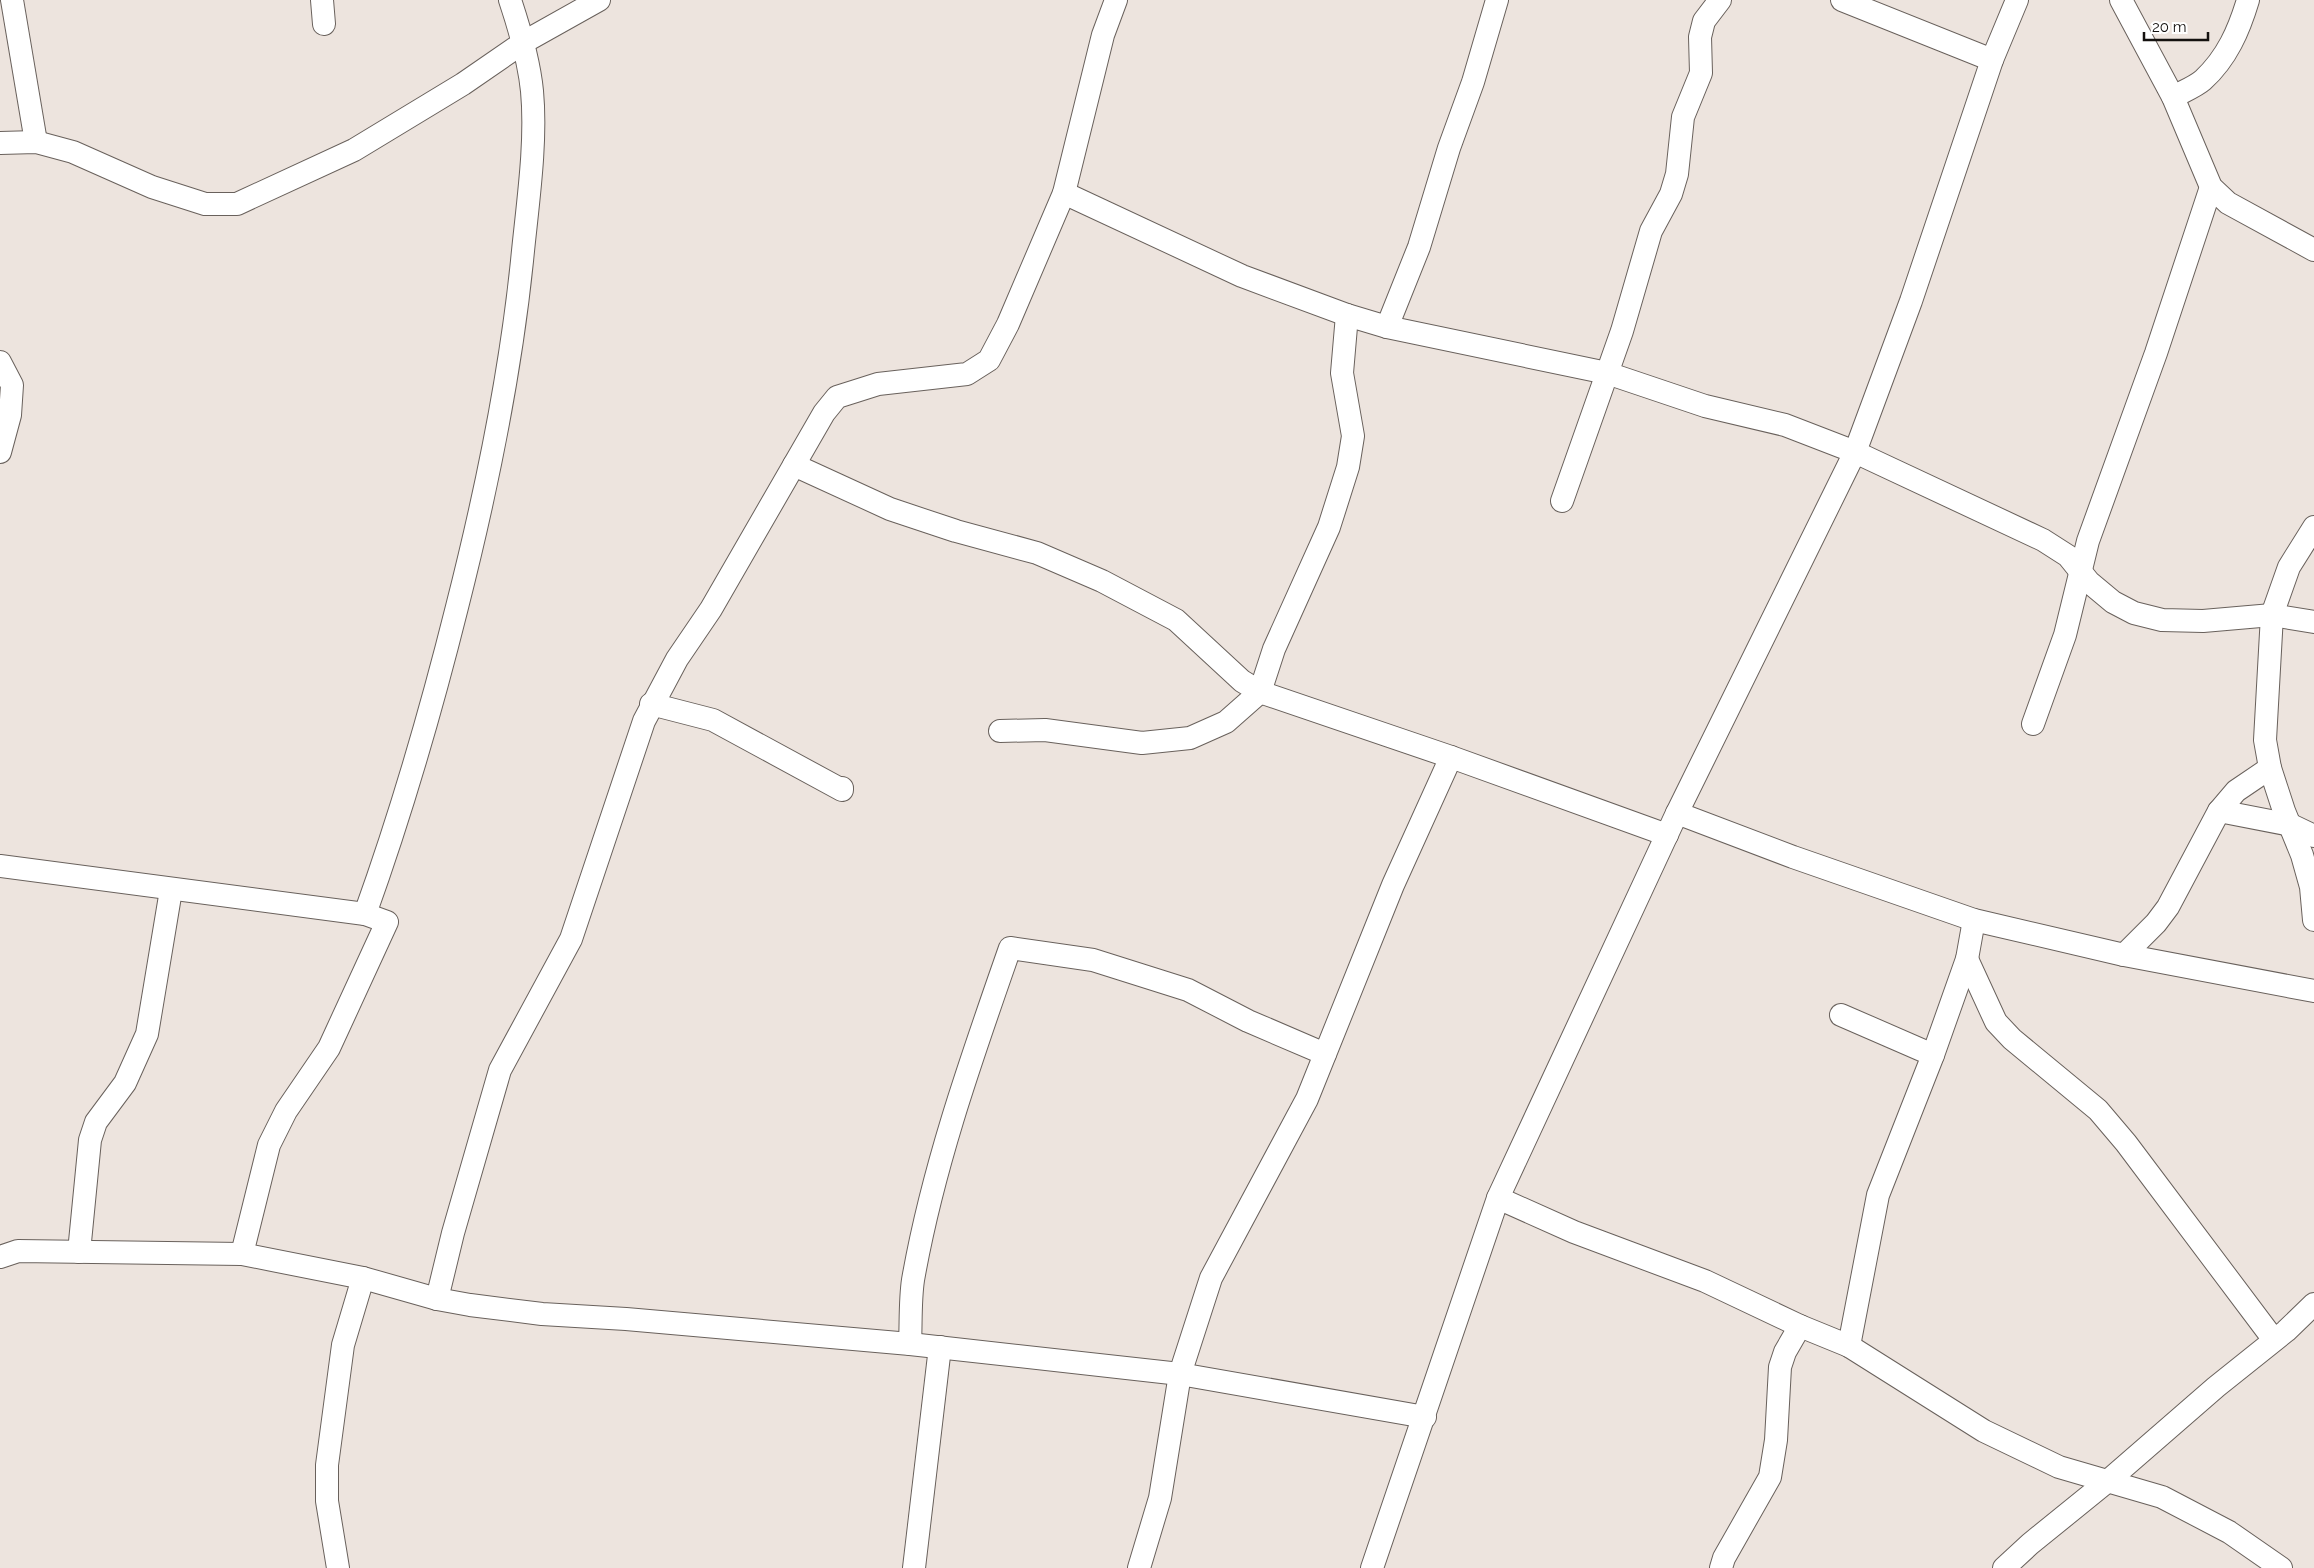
<svg xmlns="http://www.w3.org/2000/svg" width="2314" height="1568" viewBox="0 0 2314 1568" font-family="Raleway,sans-serif">
	<style>
		.lines { fill: none; stroke-linecap: round; stroke-linejoin: round }
		.street-casing { stroke: #69615c; stroke-width: 24 }
		.street { stroke: #fff; stroke-width: 22 }
	</style>
	<rect width="100%" height="100%" fill="#ede4de"/>
	<g class="lines">
		<g class="street-casing">
			<g id="street">
				<polyline points="12,0 36,142"/>
				<polyline points="322,0 324,24"/>
				<polyline points="1842,0 1992,60"/>
				<polyline points="2121,0 2173,97 2211,187 2228,203 2314,250"/>
				<path d="M2173 97C2182 92 2195 87 2203 80 2227 58 2239 30 2248 0"/>
				<polyline points="0,143 36,142 73,152 152,187 205,204 237,204 354,150 463,84 524,42 599,0"/>
				<polyline points="1064,193 1242,276 1347,315 1387,327 1607,373 1705,406 1785,425 1855,452 2043,540 2068,556 2089,582 2113,602 2134,613 2162,620 2203,621 2272,615 2314,622"/>
				<polyline points="1387,327 1419,247 1449,148 1473,82 1497,0"/>
				<polyline points="0,362 12,385 10,415 0,452"/>
				<polyline points="794,465 890,509 956,531 1037,553 1102,581 1176,620 1242,681 1260,692 1451,757 1667,835"/>
				<polyline points="1562,501 1622,331 1651,231 1671,194 1677,174 1683,117 1701,73 1700,37 1704,21 1720,0"/>
				<polyline points="2314,527 2289,567 2272,615 2265,740 2270,768 2284,811 2302,855 2311,887 2314,920"/>
				<polyline points="651,704 713,720 842,790 842,788"/>
				<polyline points="2033,724 2065,635 2088,541 2156,353 2211,187"/>
				<polyline points="1000,731 1045,730 1142,743 1190,738 1226,722 1260,692 1274,649 1329,527 1348,467 1353,436 1342,373 1347,315"/>
				<polyline points="2219,811 2291,825 2314,836"/>
				<polyline points="1677,813 1793,857 1974,920 2124,955 2314,991"/>
				<polyline points="0,866 365,914 387,922 329,1048 286,1111 269,1145 242,1254"/>
				<path d="M365 914C401 814 431 711 457 607 486 493 510 378 522 261 527 208 537 144 532 91 529 60 520 30 510 0"/>
				<polyline points="2124,955 2156,923 2168,907 2219,811 2236,791 2270,768"/>
				<polyline points="1967,959 1996,1022 2012,1039 2098,1110 2126,1143 2274,1340"/>
				<polyline points="1841,1015 1933,1055"/>
				<polyline points="1498,1198 1574,1232 1705,1281 1800,1326 1849,1346 1984,1431 2059,1467 2162,1497 2229,1532 2281,1568"/>
				<polyline points="79,1252 90,1140 96,1122 125,1083 147,1034 171,890"/>
				<polyline points="0,1257 18,1251 242,1254 363,1278 437,1299 470,1305 542,1314 626,1319 910,1344 1180,1374 1425,1417"/>
				<polyline points="437,1299 453,1233 500,1070 571,939 644,721 677,659 711,609 824,413 837,397 856,391 878,384 967,374 989,360 1008,324 1064,193 1103,35 1116,0"/>
				<path d="M910 1344C911 1323 910 1300 913 1280 933 1166 972 1057 1010 948L1093 960 1188 990 1248 1021 1325 1054"/>
				<polyline points="1849,1346 1878,1195 1933,1055 1967,959 1974,920"/>
				<polyline points="338,1568 327,1501 327,1465 343,1345 363,1278"/>
				<polyline points="914,1568 940,1347"/>
				<polyline points="1139,1568 1160,1498 1180,1374 1211,1278 1307,1099 1393,885 1451,757"/>
				<polyline points="1372,1568 1498,1198 1677,813 1855,452 1911,301 1992,60 2017,0"/>
				<polyline points="1721,1568 1724,1558 1770,1477 1776,1440 1780,1367 1785,1352 1800,1326"/>
				<polyline points="2004,1568 2030,1544 2109,1480 2216,1387 2286,1331 2314,1304"/>
			</g>
		</g>
		<use href="#street" class="street"/>
	</g>
	<path d="M2144 32v8h64v-8" fill="none" stroke="#14110f" stroke-width="2.5"/>
	<text x="2152" y="32" font-size="15" fill="#14110f" stroke="#ffffff" stroke-width="4" paint-order="stroke">20 m</text>
</svg>
